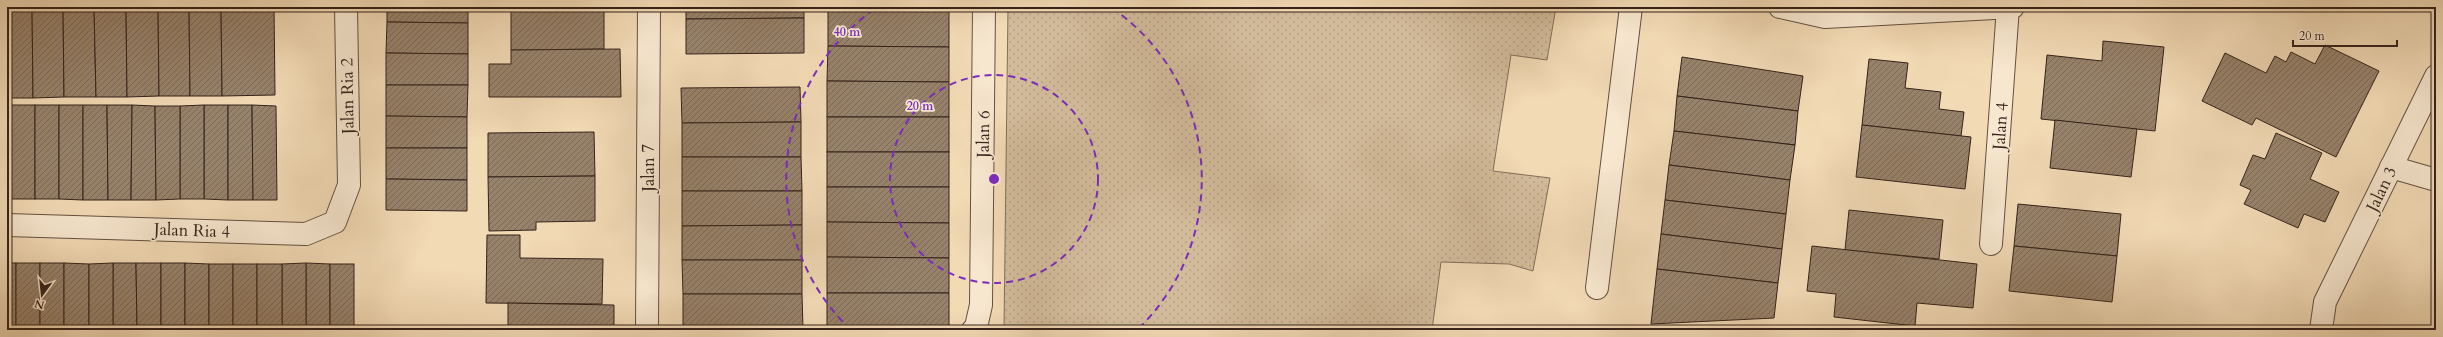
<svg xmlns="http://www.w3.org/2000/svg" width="2443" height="337" viewBox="0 0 2443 337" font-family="Cardo,serif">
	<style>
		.green { fill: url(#green-dots); stroke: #846e5b }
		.building { fill: url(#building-hatch); stroke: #35221b }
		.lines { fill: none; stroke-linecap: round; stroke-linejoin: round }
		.minor-casing { stroke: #645042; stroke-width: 24 }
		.minor { stroke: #f7e7cf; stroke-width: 22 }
		.ring { fill: none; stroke: #7b2cbf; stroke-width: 2; stroke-dasharray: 7 5 }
		.labels { text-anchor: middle; stroke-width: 3.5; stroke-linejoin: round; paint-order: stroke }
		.street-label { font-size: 17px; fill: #35221b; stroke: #f7e7cf }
		.centre { fill: #7b2cbf; stroke: #f7e7cf; stroke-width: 2 }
		.ring-label { font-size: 12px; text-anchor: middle; font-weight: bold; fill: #7b2cbf; stroke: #f7e7cf; stroke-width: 3.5; stroke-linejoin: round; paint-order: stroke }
	</style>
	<defs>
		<pattern id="green-dots" width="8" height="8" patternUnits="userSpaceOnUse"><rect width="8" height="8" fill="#d2bb9b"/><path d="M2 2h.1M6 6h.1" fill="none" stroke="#b5a085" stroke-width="1.8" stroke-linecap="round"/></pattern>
		<pattern id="building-hatch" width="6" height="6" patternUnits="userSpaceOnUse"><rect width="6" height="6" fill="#97826b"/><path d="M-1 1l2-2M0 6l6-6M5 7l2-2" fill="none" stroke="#7c6a57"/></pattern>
	</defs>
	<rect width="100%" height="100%" fill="#f2dab5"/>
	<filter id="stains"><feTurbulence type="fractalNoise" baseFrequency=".005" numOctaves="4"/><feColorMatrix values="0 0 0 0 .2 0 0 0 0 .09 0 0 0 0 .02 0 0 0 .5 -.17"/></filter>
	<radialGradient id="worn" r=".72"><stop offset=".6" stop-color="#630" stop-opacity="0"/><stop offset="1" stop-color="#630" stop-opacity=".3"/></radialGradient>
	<polygon class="green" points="1008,7 1556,7 1547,60 1511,55 1493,171 1550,178 1533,271 1509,264 1441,262 1432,330 1004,330"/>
	<g class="building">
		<polygon points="7,7 32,7 33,98 7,98"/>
		<polygon points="32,7 63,7 64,97 33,98"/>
		<polygon points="63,7 94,7 96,97 64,97"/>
		<polygon points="94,7 126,7 127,97 96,97"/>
		<polygon points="126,7 158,7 159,96 127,97"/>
		<polygon points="158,7 189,7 190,96 159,96"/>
		<polygon points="189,7 221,7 222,96 190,96"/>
		<polygon points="221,7 274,7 275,95 222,96"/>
		<polygon points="387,7 468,7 468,23 387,22"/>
		<polygon points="511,7 604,7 604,49 511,50"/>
		<polygon points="686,7 804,7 804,18 686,19"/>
		<rect x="828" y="7" width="121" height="4"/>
		<polygon points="828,11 949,11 949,47 828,46"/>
		<polygon points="804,18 804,53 686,54 686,19"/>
		<polygon points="387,22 468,23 468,54 386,53"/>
		<polygon points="2103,41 2164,47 2155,131 2041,119 2047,55 2102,61"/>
		<polygon points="2325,45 2379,71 2336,157 2256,118 2252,125 2202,101 2225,53 2266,73 2275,56 2286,62 2291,52 2315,64"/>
		<polygon points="828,46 949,47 949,82 827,81"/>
		<polygon points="620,49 621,97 489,97 489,64 511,64 511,50"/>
		<polygon points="386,53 468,54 468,85 386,85"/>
		<polygon points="1682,57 1803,76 1798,111 1677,96"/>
		<polygon points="1869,59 1908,63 1905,88 1941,92 1939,109 1964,112 1961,136 1862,125"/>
		<polygon points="827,81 949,82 949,117 827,117"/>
		<polygon points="386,85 468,85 467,117 386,116"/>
		<polygon points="800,87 801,122 682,123 681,88"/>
		<polygon points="1677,96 1798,111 1795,145 1674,131"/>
		<rect x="7" y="105" width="4" height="94"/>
		<rect x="11" y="105" width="24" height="94"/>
		<rect x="35" y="105" width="24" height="94"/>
		<polygon points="59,105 83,105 83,200 59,199"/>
		<polygon points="83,105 107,105 108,200 83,200"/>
		<polygon points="107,105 132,105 131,200 108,200"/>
		<polygon points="132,105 155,106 156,200 131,200"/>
		<polygon points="204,105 228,105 228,200 204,199"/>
		<polygon points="204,105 204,199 180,199 180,106"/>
		<polygon points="228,105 252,105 253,200 228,200"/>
		<polygon points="252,105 276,106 277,200 253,200"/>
		<polygon points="155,106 180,106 180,199 156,200"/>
		<polygon points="386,116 467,117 467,148 386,148"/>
		<rect x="827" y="117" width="122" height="35"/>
		<polygon points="2055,120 2137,129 2131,177 2050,168"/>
		<polygon points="801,122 801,157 682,157 682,123"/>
		<polygon points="1862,125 1971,137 1965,189 1856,177"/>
		<polygon points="1674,131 1795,145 1790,180 1669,165"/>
		<polygon points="594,132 595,176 488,177 488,133"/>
		<polygon points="2276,133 2322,153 2310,179 2339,192 2325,222 2304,214 2298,228 2244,204 2251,190 2240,185 2253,155 2265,159"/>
		<polygon points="386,148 467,148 467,180 386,179"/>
		<rect x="827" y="152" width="122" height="35"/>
		<polygon points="682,157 801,157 802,191 682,191"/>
		<polygon points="1669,165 1790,180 1786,214 1665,200"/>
		<polygon points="595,176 595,221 536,222 536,230 489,231 488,177"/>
		<polygon points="386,179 467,180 467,211 386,210"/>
		<polygon points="827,187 949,187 949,223 827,222"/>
		<polygon points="682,191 802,191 802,225 682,226"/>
		<polygon points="1665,200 1786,214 1782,249 1661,234"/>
		<polygon points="2018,204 2121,214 2117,256 2014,246"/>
		<polygon points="1849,210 1943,220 1939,259 1845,250"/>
		<polygon points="827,222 949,223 949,258 827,257"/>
		<polygon points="802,225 802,260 682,260 682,226"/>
		<polygon points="1661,234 1782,249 1778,283 1657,269"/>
		<polygon points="487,235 520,235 520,258 603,259 602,304 486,303"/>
		<polygon points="1812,246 1977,264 1973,308 1917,303 1915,326 1834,317 1836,294 1807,291"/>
		<polygon points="2014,246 2117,256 2112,302 2009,291"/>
		<polygon points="827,257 949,258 949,293 827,293"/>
		<polygon points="682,260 802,260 802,294 683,294"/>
		<rect x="7" y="263" width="9" height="67"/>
		<rect x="16" y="263" width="24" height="67"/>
		<rect x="40" y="263" width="24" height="67"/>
		<polygon points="64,263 89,264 89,330 64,330"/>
		<polygon points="113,263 136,263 137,330 113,330"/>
		<polygon points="113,263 113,330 89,330 89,264"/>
		<polygon points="136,263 161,263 161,330 137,330"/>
		<rect x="161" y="263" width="24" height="67"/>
		<polygon points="185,263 209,264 209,330 185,330"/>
		<polygon points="306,263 330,264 330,330 306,330"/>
		<polygon points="306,263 306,330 282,330 282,264"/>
		<rect x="209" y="264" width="24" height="66"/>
		<rect x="233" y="264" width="24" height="66"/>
		<rect x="257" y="264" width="25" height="66"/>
		<rect x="330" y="264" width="24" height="66"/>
		<polygon points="1657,269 1778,283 1774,318 1651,324"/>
		<polygon points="827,293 949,293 949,329 827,328"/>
		<polygon points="683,294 802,294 803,329 683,329"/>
		<polygon points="508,303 614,305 614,330 508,330"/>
	</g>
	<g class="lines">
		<g class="minor-casing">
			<g id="minor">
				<polyline points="1780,7 1825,17 2013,7"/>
				<polyline points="2391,167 2436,180"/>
				<polyline points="7,225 306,234 335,222 349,185 346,7"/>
				<polyline points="1991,244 2008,7"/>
				<polyline points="1597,288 1631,7"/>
				<polyline points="647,330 649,7"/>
				<polyline points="973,330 976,327 981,305 984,7"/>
				<polyline points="2321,330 2325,302 2436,76"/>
			</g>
		</g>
		<use href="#minor" class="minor"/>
	</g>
	<g class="ring">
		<circle cx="994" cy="179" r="104"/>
		<path d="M851 330A208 208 0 0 1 876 8M1112 8A208 208 0 0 1 1137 330"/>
	</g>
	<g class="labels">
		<g class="street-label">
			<text transform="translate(347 96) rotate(-91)" y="6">Jalan Ria 2</text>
			<text transform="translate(2000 126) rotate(-86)" y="6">Jalan 4</text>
			<text transform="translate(983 134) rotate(-89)" y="6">Jalan 6</text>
			<text transform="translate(648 168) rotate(-90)" y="6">Jalan 7</text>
			<text transform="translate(2381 189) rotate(-64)" y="6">Jalan 3</text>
			<text transform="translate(192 230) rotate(2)" y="6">Jalan Ria 4</text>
		</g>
	</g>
	<circle cx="994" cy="179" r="6" class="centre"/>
	<g class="ring-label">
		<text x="847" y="36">40 m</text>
		<text x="920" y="110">20 m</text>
	</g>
	<rect width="2443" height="337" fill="none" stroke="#f2dab5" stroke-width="24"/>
	<rect x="8" y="8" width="2427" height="321" fill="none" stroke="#35221b" stroke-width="2"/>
	<rect x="12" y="12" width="2419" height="313" fill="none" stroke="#35221b"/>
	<g transform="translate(42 295) rotate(195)" stroke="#f7e7cf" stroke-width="3" paint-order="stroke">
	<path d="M0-3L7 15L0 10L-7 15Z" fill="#35221b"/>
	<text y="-6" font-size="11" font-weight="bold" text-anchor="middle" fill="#35221b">N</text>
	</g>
	<path d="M2293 40v6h104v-6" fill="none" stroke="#35221b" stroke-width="2"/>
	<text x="2299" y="40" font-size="12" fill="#35221b" stroke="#f7e7cf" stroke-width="3" paint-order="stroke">20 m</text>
	<rect width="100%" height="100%" filter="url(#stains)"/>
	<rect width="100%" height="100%" fill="url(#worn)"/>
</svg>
